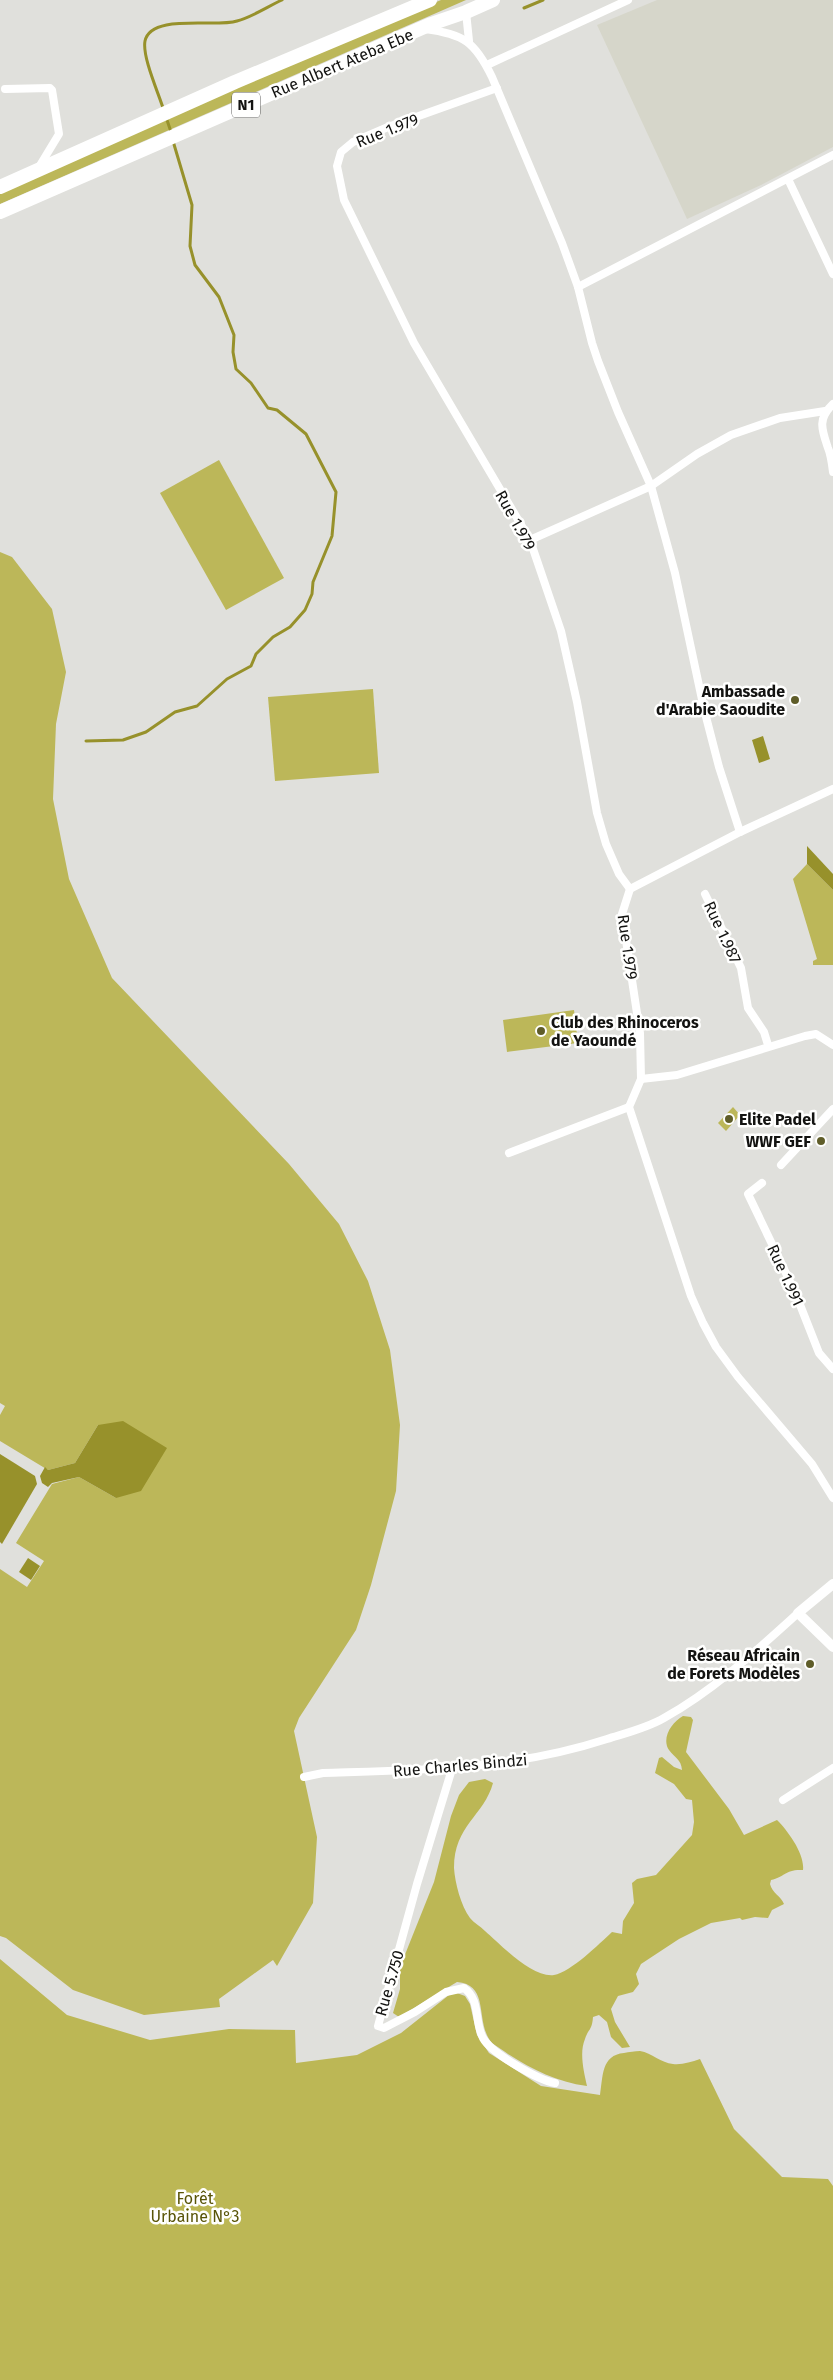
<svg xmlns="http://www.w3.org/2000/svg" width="833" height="2380" viewBox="0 0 833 2380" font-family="'Fira Sans',sans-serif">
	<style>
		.built { fill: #d6d6ca }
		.green { fill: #bcb759 }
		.forest { fill: #bcb755 }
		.water { fill: #97912b }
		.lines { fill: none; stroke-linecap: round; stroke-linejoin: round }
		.stream { stroke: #97912b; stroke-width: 3 }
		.street { stroke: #fff; stroke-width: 8 }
		.secondary { stroke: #fff; stroke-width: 10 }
		.highway { stroke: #fff; stroke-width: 14 }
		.poi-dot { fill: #5f5d29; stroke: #fffffe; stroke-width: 2 }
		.labels { text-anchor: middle; stroke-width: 5; stroke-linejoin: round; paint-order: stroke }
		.shield { fill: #fffffe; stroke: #5a5a58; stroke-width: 1 }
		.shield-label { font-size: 15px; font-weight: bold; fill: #131311 }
		.street-label { font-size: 16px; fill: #131311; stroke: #fffffe }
		.poi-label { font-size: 16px; font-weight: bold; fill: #131311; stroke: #fffffe; text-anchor: end }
		.park-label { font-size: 16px; fill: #595407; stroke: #fffffe }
	</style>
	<rect width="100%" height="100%" fill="#e0e0dc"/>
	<polygon class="built" points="657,0 833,0 833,147 761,185 687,219 597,25"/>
	<g class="green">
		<polygon points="441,0 466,0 0,204 0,193 215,96"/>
		<polygon points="219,460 284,578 226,610 160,493"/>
		<polygon points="0,552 12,557 52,609 66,672 56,724 53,799 69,879 112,978 289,1164 339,1224 368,1281 390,1350 400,1425 396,1491 371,1585 356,1630 299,1718 294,1731 317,1837 313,1903 277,1966 273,1960 219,1999 220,2007 144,2015 73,1990 6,1938 0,1936 0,1569 27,1587 44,1561 16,1543 52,1484 79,1477 116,1498 98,1425 75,1463 48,1470 0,1441 0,1415 5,1406 0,1403"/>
		<polygon points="373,689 379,773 275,781 268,697"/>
		<polygon points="807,864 833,890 833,965 813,965 813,961 817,959 793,879"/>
		<polygon points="574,1010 578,1043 507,1052 503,1020"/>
		<polygon points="733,1107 740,1115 726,1131 718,1123"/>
	</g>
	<g class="forest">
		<path d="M683 1716 691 1717 693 1720 686 1752 729 1809 744 1835 777 1820C788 1831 805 1854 803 1870 785 1869 785 1877 771 1880L770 1884C772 1893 781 1896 784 1904L772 1910 768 1918 755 1917 742 1920 740 1918 711 1923 679 1939 641 1964 636 1974 639 1984 633 1992 618 1996 611 2009 615 2022 630 2047 622 2048 611 2037 607 2022 599 2015 593 2017C592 2031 588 2029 585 2039 579 2053 584 2072 587 2086 557 2082 533 2070 508 2054 503 2050 497 2047 492 2043 474 2022 491 1985 457 1982L399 2017 393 2013 400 1989V1967L434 1882 451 1816 459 1795 469 1782 485 1779 493 1783C484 1816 454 1825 454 1868 455 1883 461 1906 470 1918 474 1923 480 1926 485 1931 500 1944 532 1978 554 1975 571 1972 599 1944 612 1932L622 1934 623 1921 634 1903 632 1883 637 1879 656 1875 692 1835 694 1822 692 1800 686 1799 674 1784 655 1773 659 1758 662 1757 674 1767 682 1770C681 1759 675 1758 669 1750 661 1738 672 1722 683 1716Z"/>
		<path d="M0 1959 67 2015 150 2040 229 2029 295 2030 296 2063 357 2055 401 2033 449 1995 457 1993 465 1996 470 2004 477 2035 489 2053 541 2086 600 2095C603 2077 601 2055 624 2053 629 2052 635 2051 640 2051 652 2053 661 2063 673 2064 682 2065 691 2062 700 2059L734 2129 782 2177 828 2179 833 2186V2380H0Z"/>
	</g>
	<g class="water">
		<polygon points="763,736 770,759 759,763 752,740"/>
		<polygon points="807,846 833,874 833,890 807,864"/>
		<polygon points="123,1421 167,1448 141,1491 116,1498 79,1477 52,1483 48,1487 42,1483 40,1476 45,1467 48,1470 75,1463 98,1425"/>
		<polygon points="0,1454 35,1476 37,1484 2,1544 0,1542"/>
		<polygon points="28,1558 40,1566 31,1580 19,1572"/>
	</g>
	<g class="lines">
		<g class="stream">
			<polyline points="524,8 543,0"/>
			<path d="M164 111C159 94 142 57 145 41 151 13 215 28 237 21 252 17 267 7 282 0"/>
			<polyline points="166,117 171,132"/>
			<polyline points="86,741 123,740 146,732 175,712 197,706 227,679 251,666 256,654 273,637 290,627 305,610 312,594 313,582 332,536 336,492 306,434 277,410 268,408 251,383 236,369 233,352 234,335 219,297 195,265 190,246 192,205 173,141"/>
		</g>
		<g class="street">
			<polyline points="466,12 469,41"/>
			<path d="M425 29C464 34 475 42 492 77L562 243 578 287 592 343 598 361 618 412 651 486 675 573 704 709 719 767 740 832"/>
			<polyline points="487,65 628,0"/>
			<polyline points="497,88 388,127 353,142 341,152 337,166 344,200 414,343 530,540 561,631 577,702 597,813 606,844 619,874 630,889"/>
			<polyline points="5,89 50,88 52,90 59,134 39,167"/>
			<polyline points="788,179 833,274"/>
			<polyline points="578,287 833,155"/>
			<path d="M833 404C817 419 822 430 828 448 831 455 832 464 833 472"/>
			<polyline points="530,540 651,486 697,454 731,435 780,418 825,411"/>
			<polyline points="833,789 740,832 630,889 622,914 640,1033 641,1079 629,1107 691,1296 703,1323 716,1347 738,1377 812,1464 833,1498"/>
			<polyline points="705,894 741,968 748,1008 764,1032 768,1045"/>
			<polyline points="641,1079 677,1075 805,1036 816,1034 833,1045"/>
			<polyline points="509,1153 629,1107"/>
			<polyline points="781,1165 833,1109"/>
			<polyline points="762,1183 748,1194 795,1292 819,1353 833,1369"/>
			<path d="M452 1769 417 1884 378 2026 384 2028 415 2012 446 1992 464 1988C481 2000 474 2022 483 2038 491 2053 538 2080 555 2083"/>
			<path d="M304 1777 323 1773C422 1770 512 1770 607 1739 626 1733 647 1728 664 1718 714 1690 756 1651 798 1613"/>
			<polyline points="783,1800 833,1768"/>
		</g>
		<polyline class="secondary" points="833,1584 798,1613 833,1647"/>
		<g class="highway">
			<polyline points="0,187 235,82 430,0"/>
			<polyline points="0,212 431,24 466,12 493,0"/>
		</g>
	</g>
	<g class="poi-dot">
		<circle cx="795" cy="700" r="5"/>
		<circle cx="541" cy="1031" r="5"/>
		<circle cx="729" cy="1119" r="5"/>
		<circle cx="821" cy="1141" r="5"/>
		<circle cx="810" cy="1664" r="5"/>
	</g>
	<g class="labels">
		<rect class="shield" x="232" y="92.5" width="28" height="25" rx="4"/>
		<g class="shield-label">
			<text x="246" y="110">N1</text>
		</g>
		<g class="street-label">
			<text transform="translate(342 63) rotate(-23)" y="6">Rue Albert Ateba Ebe</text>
			<text transform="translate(387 130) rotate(-22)" y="6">Rue 1.979</text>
			<text transform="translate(516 520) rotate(61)" y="6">Rue 1.979</text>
			<text transform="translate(723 932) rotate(65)" y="6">Rue 1.987</text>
			<text transform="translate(628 947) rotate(82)" y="6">Rue 1.979</text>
			<text transform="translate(786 1275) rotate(65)" y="6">Rue 1.991</text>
			<text transform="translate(460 1765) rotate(-5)" y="6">Rue Charles Bindzi</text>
			<text transform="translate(389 1983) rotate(-74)" y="6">Rue 5.750</text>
		</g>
		<g class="poi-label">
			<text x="785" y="697">Ambassade<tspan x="785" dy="18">d'Arabie Saoudite</tspan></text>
			<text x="551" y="1028" text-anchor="start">Club des Rhinoceros<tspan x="551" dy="18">de Yaoundé</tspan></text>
			<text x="739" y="1125" text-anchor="start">Elite Padel</text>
			<text x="811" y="1147">WWF GEF</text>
			<text x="800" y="1661">Réseau Africain<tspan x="800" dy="18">de Forets Modèles</tspan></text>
		</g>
		<g class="park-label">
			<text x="195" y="2204">Forêt<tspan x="195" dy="18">Urbaine N°3</tspan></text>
		</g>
	</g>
</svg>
